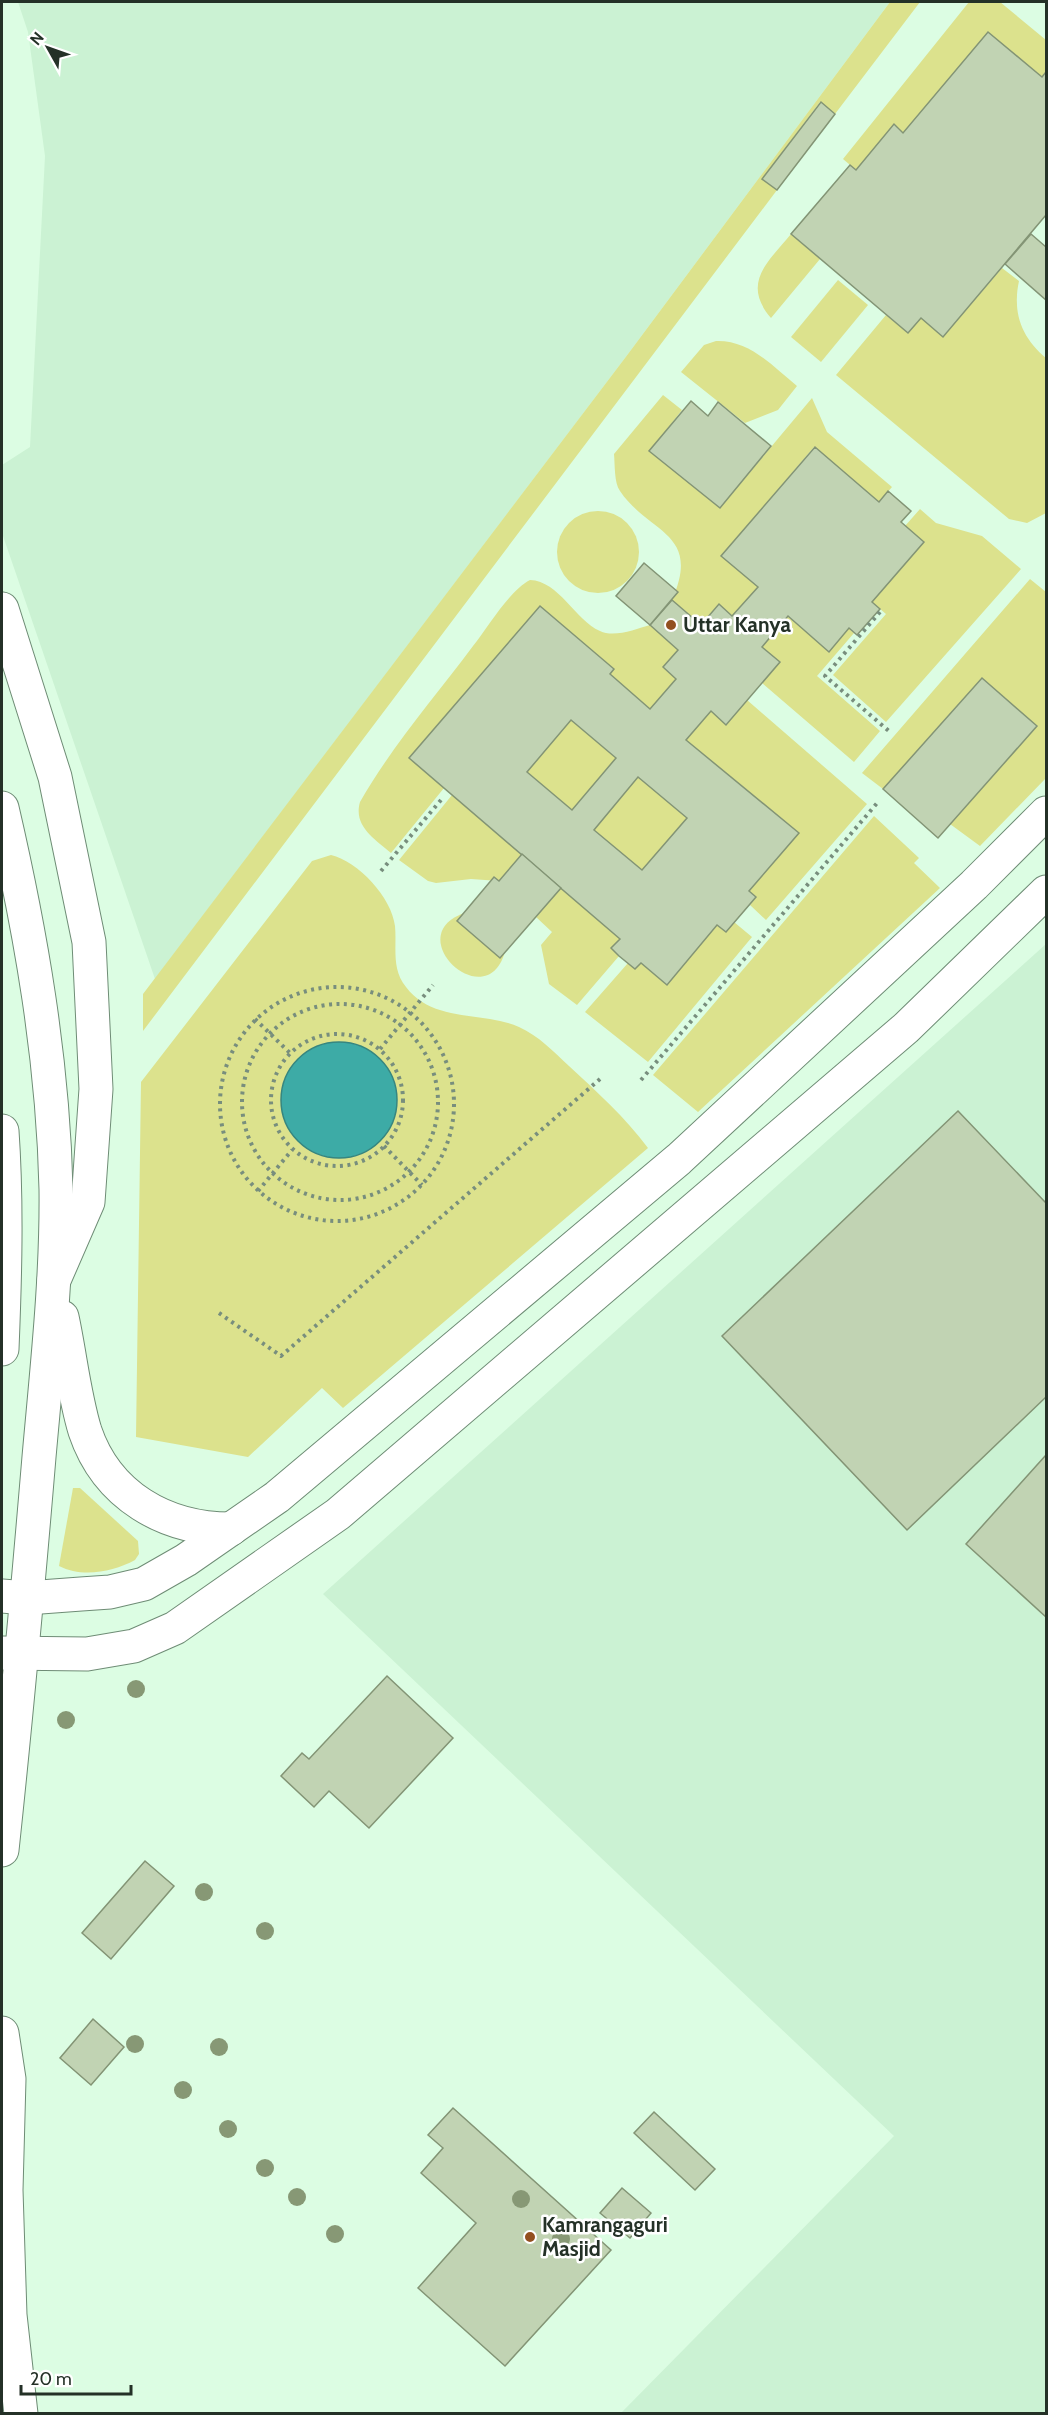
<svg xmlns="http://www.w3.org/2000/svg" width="1048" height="2415" viewBox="0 0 1048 2415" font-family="Cabin,sans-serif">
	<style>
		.built { fill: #cbf2d3 }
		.green { fill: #dce28d }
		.water { fill: #3daba6; stroke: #368680; stroke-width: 1.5 }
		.building { fill: #c1d3b3; stroke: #839475; stroke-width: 1.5; fill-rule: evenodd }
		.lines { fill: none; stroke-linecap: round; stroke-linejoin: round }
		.secondary-casing { stroke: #6e8c75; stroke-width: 35 }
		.primary-casing { stroke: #6e8c75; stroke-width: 35 }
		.path { stroke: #788e7d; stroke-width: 4; stroke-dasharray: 3 4.5; stroke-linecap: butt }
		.secondary { stroke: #fff; stroke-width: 33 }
		.primary { stroke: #fff; stroke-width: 33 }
		.tree { fill: #879875 }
		.poi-dot { fill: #935020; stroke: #fff; stroke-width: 2 }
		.labels { text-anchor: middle; stroke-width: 5; stroke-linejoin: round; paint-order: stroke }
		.poi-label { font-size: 21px; font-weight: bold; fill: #243127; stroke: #fff; text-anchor: start }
	</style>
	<rect width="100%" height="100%" fill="#dcfde3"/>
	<g class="built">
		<polygon points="18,2 890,2 628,354 155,979 2,533 2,465 30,447 45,156 28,32"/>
		<polygon points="1046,944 1046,2413 621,2413 894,2136 323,1594"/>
	</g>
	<g class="green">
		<polygon points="890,2 920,2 835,114 820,102 763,178 777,190 143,1031 143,994 628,354"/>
		<polygon points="969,2 1000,2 1046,40 1046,72 1042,77 988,33 903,133 894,125 856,170 843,159"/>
		<path d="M791 234 820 259 771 318C741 283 768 262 791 234Z"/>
		<path d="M1002 268 1019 281C1012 313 1022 338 1046 358V513L1027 523 1009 519 836 375 886 315 908 333 921 318 943 337Z"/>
		<polygon points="838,280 868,305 821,362 791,337"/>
		<path d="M716 341C750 340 772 366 797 386L778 410 745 423 681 372 704 345Z"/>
		<path d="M663 395 682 410 650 451 720 508 812 398 827 432 892 487 879 502 814 447 722 556 758 587 732 616 719 605 701 625 672 600C702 532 649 534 620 491 614 483 615 464 614 454Z"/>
		<polygon points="920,509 936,523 982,536 1021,569 886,722 833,675 886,614 872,602 923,542 905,526"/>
		<circle cx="598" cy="552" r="41"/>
		<polygon points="1030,579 1046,592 1046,778 980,846 950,824 1037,726 982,678 883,789 862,773"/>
		<path d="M530 580C559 581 575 620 600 631 614 638 636 629 650 625L678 650 663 667 676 679 650 709 610 674 613 669 410 758 444 788 391 853C375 839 353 826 360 802 392 746 435 697 473 646 488 627 509 591 530 580Z"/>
		<polygon points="788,616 829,651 849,628 854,633 817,676 880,731 854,762 762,683 780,662 762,647"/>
		<polygon points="747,700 867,804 766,920 750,905 756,897 749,891 799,833 686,740 711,711 726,724"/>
		<polygon points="571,720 616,758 572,810 527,772"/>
		<polygon points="638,777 687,818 642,870 594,830"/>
		<polygon points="452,795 522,854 499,881 471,879 436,883 428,881 399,860"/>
		<polygon points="874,816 919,858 914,863 940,888 698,1112 653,1075"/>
		<path d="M331 855C358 861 392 898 395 926 397 947 391 969 406 987 433 1023 483 1011 519 1027 539 1036 554 1052 569 1066 598 1093 625 1117 648 1148L343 1408 322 1388 248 1457 136 1437 141 1082 312 861Z"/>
		<polygon points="561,888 620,939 611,948 619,956 577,1005 549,984 541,945 552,932 536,917"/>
		<path d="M472 911 507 942C494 1028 389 930 472 911Z"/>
		<polygon points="734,922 752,937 648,1062 585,1012 628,963 635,969 641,963 667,985 717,925 726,932"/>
		<path d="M73 1488H80L138 1541 139 1554 135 1560C113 1572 82 1578 59 1566Z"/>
	</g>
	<circle class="water" cx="339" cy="1100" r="58"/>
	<g class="building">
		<polygon points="988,32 1042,77 1046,72 1046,215 943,337 921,318 908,333 791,234 850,165 856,170 894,124 903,133"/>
		<polygon points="821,102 835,114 777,190 762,179"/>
		<polygon points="1031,234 1046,247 1046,300 1005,264"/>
		<polygon points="691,401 708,416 718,402 771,446 720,508 649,451"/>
		<path d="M815 447 879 502 888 491 911 511 901 522 924 542 872 602 880 609 857 635 849 628 829 652 788 616 762 647 780 662 726 725 711 711 686 740 799 833 749 891 756 897 726 932 717 925 667 985 641 963 635 969 619 956 611 948 620 939 409 758 540 606 614 669 610 674 650 709 676 679 663 667 678 650 650 625 672 600 701 625 719 604 732 616 758 587 721 556ZM571 720 616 758 572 810 527 772ZM638 777 687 818 642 870 594 830Z"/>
		<polygon points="644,563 678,592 650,625 616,596"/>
		<polygon points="982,678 1037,726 938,838 883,789"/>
		<polygon points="522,854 561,888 500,958 457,921 494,877 499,881"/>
		<polygon points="958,1111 1046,1203 1046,1397 907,1530 722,1336"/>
		<polygon points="1046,1455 1046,1617 966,1544"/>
		<polygon points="387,1676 453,1738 369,1828 329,1791 314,1807 281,1776 302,1753 309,1759"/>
		<polygon points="145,1861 174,1886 111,1959 82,1933"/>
		<polygon points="93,2019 124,2047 91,2085 60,2058"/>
		<polygon points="453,2108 611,2250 505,2366 418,2288 476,2223 421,2173 443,2148 428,2135"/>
		<polygon points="654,2112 715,2169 695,2190 634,2133"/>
		<polygon points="622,2188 651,2213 630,2238 600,2213"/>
	</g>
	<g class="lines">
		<g class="secondary-casing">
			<g id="secondary">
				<polyline points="2,609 55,777 89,942 96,1089 88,1202 54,1280"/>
				<polyline points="2,1596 27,1598 81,1594 110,1592 144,1584 186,1560 277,1497 679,1159 974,885 1046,813"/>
				<polyline points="2,1653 87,1654 134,1646 175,1628 338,1514 906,1028 1046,892"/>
			</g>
		</g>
		<g class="primary-casing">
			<g id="primary">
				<path d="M2 808C31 933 53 1060 56 1189 57 1278 47 1367 39 1457 28 1588 16 1719 2 1850"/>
				<path d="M2 1131C7 1203 5 1276 2 1349"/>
				<path d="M62 1317C70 1354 74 1395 85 1431 107 1496 165 1529 231 1529"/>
				<polyline points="2,2033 9,2079 6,2190 10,2315 21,2414"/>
			</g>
		</g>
		<g class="path">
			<polyline points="880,612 825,676 890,732"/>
			<polyline points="381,871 441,800"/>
			<circle cx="337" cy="1104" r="117"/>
			<circle cx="340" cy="1102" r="98"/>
			<polyline points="255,1019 290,1053"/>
			<circle cx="337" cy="1100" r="66"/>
			<polyline points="380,1049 433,985"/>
			<polyline points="641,1080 878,802"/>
			<polyline points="384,1146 422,1185"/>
			<polyline points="258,1191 292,1150"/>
			<polyline points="219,1313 281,1356 600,1079"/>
		</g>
		<use href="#secondary" class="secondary"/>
		<use href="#primary" class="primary"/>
	</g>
	<g class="tree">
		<circle cx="136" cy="1689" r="9"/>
		<circle cx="66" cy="1720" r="9"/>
		<circle cx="204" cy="1892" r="9"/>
		<circle cx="265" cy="1931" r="9"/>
		<circle cx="135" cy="2044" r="9"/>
		<circle cx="219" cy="2047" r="9"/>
		<circle cx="183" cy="2090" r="9"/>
		<circle cx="228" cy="2129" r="9"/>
		<circle cx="265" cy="2168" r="9"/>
		<circle cx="297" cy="2197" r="9"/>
		<circle cx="521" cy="2199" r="9"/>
		<circle cx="335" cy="2234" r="9"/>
		<circle cx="561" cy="2239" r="9"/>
	</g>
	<g class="poi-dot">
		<circle cx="671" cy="625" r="6"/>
		<circle cx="530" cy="2237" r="6"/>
	</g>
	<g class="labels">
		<g class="poi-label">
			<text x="683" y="632">Uttar Kanya</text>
			<text x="542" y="2232">Kamrangaguri<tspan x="542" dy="24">Masjid</tspan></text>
		</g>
	</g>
	<rect width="1048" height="2415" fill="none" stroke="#243127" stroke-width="6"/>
	<g transform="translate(48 48) rotate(310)" stroke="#ffffff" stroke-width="4.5" paint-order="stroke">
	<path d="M0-4.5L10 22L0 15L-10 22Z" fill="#243127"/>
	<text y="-9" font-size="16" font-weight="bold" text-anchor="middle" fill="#243127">N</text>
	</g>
	<path d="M21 2385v9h110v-9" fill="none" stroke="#243127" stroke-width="3"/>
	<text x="30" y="2385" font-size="18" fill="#243127" stroke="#ffffff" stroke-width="4.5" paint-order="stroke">20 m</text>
</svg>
